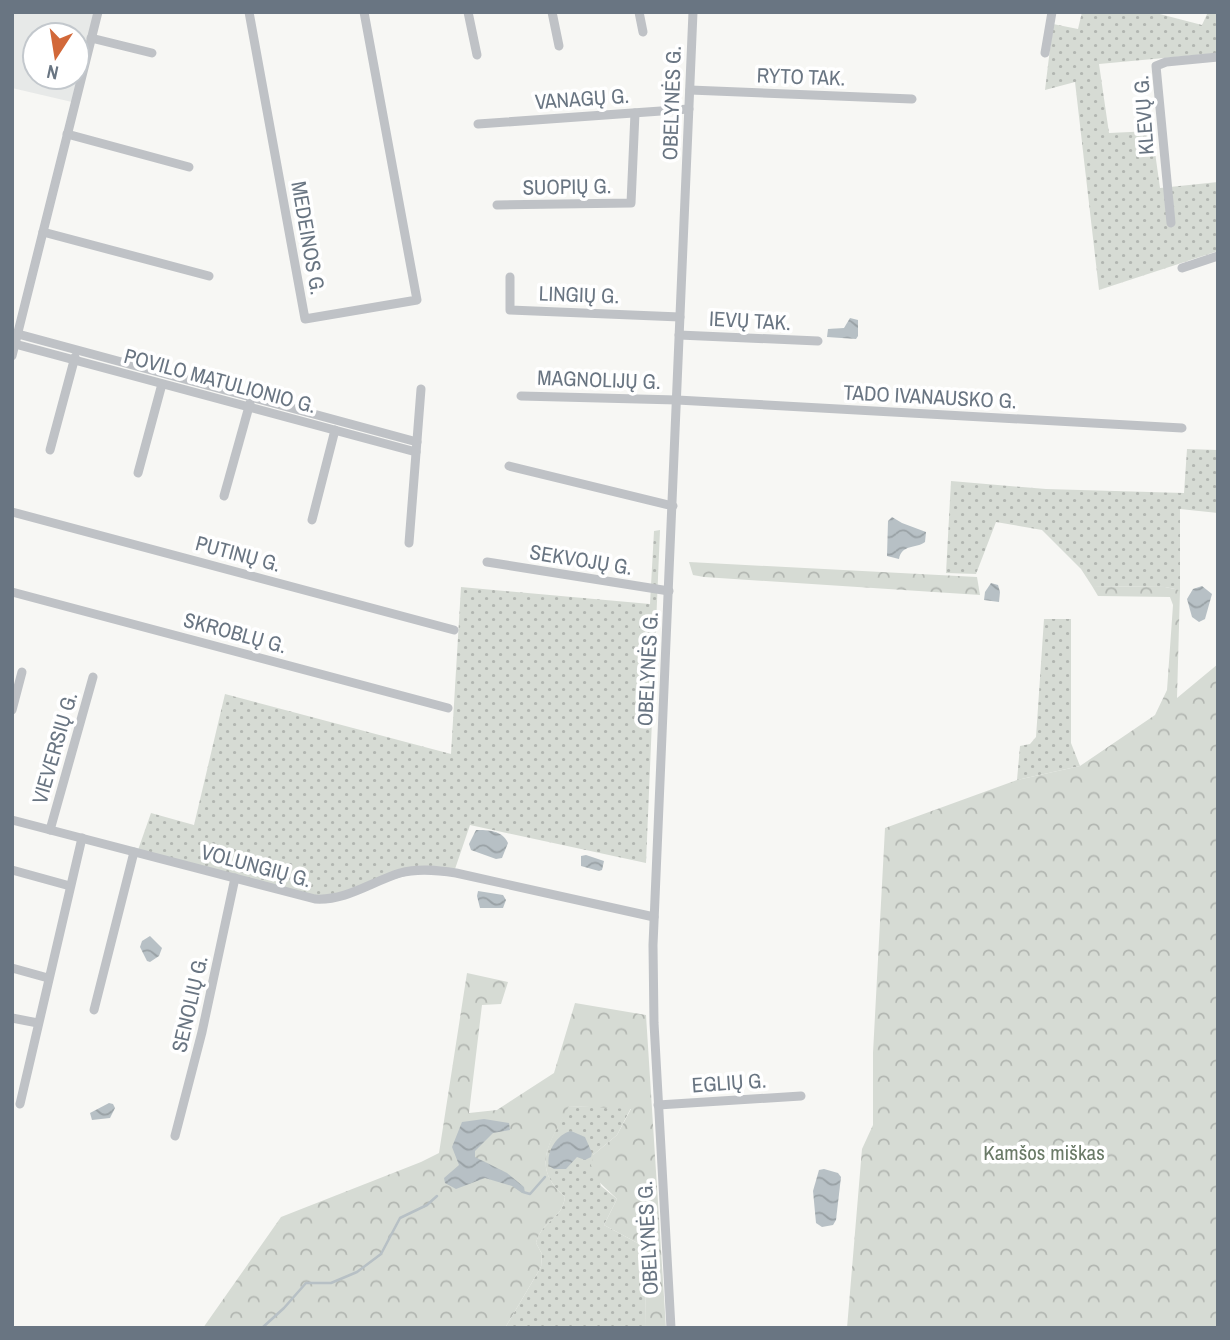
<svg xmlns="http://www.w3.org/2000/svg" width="1230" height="1340" viewBox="0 0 1230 1340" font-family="'Archivo Narrow',sans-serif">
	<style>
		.built { fill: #e7e9e8; fill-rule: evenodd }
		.grass { fill: url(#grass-dots) }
		.forest { fill: url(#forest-crowns) }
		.water { fill: url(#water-waves) }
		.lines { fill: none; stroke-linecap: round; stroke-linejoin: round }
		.stream { stroke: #b7c0c5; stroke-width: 2.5 }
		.street { stroke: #bfc2c6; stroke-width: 9 }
		.labels { text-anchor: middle; stroke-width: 7; stroke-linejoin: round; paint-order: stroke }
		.street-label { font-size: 21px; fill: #697582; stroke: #fff }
		.park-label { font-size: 21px; fill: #6a7a67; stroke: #fff }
	</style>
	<defs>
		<pattern id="grass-dots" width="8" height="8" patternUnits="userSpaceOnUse" patternTransform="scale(1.75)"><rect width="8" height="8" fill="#d6dbd4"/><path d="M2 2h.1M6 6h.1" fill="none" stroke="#b2b6b1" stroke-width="1.8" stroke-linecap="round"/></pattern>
		<pattern id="forest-crowns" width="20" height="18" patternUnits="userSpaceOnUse" patternTransform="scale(1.75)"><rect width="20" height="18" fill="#d6dbd4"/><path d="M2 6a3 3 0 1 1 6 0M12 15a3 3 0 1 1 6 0" fill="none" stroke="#b2b6b1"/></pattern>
		<pattern id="water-waves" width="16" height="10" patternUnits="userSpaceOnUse" patternTransform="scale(1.75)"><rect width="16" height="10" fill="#b7c0c5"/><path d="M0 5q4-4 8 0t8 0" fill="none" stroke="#99a1a5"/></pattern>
	</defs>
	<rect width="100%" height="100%" fill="#f7f7f4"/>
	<path class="built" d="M12 12H94L72 102 12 88ZM35 35H77V77H35Z"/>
	<g class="grass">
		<polygon points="1082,12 1152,12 1202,25 1208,12 1218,12 1218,53 1099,64 1109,133 1152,131 1160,188 1218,182 1218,251 1099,290 1075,82 1045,90 1053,24 1078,29"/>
		<polygon points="1187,449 1218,450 1218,513 1180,509 1180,590 1165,587 1092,586 1081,569 1042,530 996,522 976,574 946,573 951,481 1046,489 1184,493"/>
		<polygon points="660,530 646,863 470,825 455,869 438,867 337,895 318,896 138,850 151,813 194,825 225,694 451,754 461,587 650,604 654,531"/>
		<polygon points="1044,619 1071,619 1071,743 1080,766 1017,780 1020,746 1030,744 1036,737"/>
		<path d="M568 1106 631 1108 617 1135 593 1155 601 1186 617 1199 604 1225 645 1247 646 1328H505L541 1267 542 1254 536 1243C542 1220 562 1220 565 1197 529 1166 551 1142 568 1106Z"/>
	</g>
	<g class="forest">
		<polygon points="689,562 977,577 980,595 704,577 693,575"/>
		<polygon points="1092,586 1165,587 1180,590 1177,698 1218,664 1218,1328 847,1328 862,1149 873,1125 873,1053 885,828 1017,780 1080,766 1155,715 1167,690 1173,605 1170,597 1098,596"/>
		<path d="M467 973 508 982 501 1004 482 1005 469 1113 497 1110 554 1073 575 1003 646 1015 666 1328H646L645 1247 604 1225 617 1199 594 1177 591 1165 593 1155 617 1135 631 1109 569 1106C551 1142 529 1166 565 1197 562 1220 542 1220 536 1243L542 1254 541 1267 505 1328H203L281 1217 421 1162 439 1153Z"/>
	</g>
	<g class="water">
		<polygon points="850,318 858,320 858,336 856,339 827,337 828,329 844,328"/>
		<path d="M892 517 902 523 926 532 925 542C915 549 902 544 899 559L887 556 888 521Z"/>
		<polygon points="991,583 998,585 1000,592 999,602 984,600 985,592"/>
		<polygon points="1202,586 1212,594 1205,619 1199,622 1192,617 1187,599 1193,589"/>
		<path d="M476 830C488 830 502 830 508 843L502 858 496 859 471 850 469 844Z"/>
		<polygon points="586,855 604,861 602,870 599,871 581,866 581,856"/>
		<polygon points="478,891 503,895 506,900 503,908 480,908 477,896"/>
		<polygon points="150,936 162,948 159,956 150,962 147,961 140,947 142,941"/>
		<polygon points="109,1103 113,1104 115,1108 110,1118 92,1120 90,1113"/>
		<polygon points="484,1119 509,1123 510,1130 493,1133 475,1151 475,1157 507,1173 524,1187 525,1193 522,1193 512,1186 485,1178 456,1189 445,1183 444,1178 459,1165 452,1147 462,1122"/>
		<path d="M571 1131 585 1137 592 1153 591 1157 585 1160 577 1157 566 1169H554L549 1166C546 1152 557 1134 571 1131Z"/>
		<polygon points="824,1169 838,1173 841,1177 836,1220 833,1225 822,1227 816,1223 813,1191 819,1170"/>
	</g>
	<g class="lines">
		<g class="stream">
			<polyline points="523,1192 530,1194 545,1177"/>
			<polyline points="262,1328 284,1308 306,1283 331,1283 357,1272 381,1254 400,1218 427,1205 437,1196"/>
		</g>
		<g class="street">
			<polyline points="249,12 305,319 417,300 364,12"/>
			<polyline points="468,12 477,55"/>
			<polyline points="552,12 559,46"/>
			<polyline points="639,12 643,32"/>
			<polyline points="91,38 152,53"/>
			<polyline points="1045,53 1052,12"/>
			<polyline points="690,90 912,99"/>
			<polyline points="478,124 689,109"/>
			<polyline points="67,134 189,167"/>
			<polyline points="497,205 631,203 635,113"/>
			<polyline points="1171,223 1156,66 1166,62 1218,57"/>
			<polyline points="43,232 209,276"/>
			<polyline points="1182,268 1218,256"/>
			<polyline points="510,277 510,310 680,317"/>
			<polyline points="18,334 417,442"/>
			<polyline points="679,335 818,341"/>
			<polyline points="15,344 416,452"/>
			<polyline points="12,356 98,12"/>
			<polyline points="521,396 677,400 1182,428"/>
			<polyline points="50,450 75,357"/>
			<polyline points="509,466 673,506"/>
			<polyline points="138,473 162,384"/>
			<polyline points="224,496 250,403"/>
			<polyline points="12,512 454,630"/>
			<polyline points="312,520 335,430"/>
			<polyline points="409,543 421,389"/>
			<polyline points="487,562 669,591"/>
			<polyline points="12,592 448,708"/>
			<polyline points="12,710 22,672"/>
			<path d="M12 820 315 899C346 901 371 882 400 873 418 868 437 870 456 873L654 917"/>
			<polyline points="50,830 93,677"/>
			<polyline points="12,870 70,886"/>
			<polyline points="12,968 48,978"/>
			<polyline points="94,1010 134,852"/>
			<polyline points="12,1018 38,1023"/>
			<polyline points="20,1104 82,838"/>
			<polyline points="658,1105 801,1096"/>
			<polyline points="175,1136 202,1032 235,878"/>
			<polyline points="671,1328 654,1023 653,945 693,12"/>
		</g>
	</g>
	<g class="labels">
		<g class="street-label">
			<text transform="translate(801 77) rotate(2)" y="7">RYTO TAK.</text>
			<text transform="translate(582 99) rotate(-4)" y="7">VANAGŲ G.</text>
			<text transform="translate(672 103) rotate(-88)" y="7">OBELYNĖS G.</text>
			<text transform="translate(1144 115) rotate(-94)" y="7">KLEVŲ G.</text>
			<text transform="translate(567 187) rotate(-1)" y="7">SUOPIŲ G.</text>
			<text transform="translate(308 238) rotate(80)" y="7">MEDEINOS G.</text>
			<text transform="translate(579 295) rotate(2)" y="7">LINGIŲ G.</text>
			<text transform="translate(750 321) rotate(3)" y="7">IEVŲ TAK.</text>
			<text transform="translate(599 380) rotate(2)" y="7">MAGNOLIJŲ G.</text>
			<text transform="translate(220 381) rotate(15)" y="7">POVILO MATULIONIO G.</text>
			<text transform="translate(930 397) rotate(3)" y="7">TADO IVANAUSKO G.</text>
			<text transform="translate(238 554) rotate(15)" y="7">PUTINŲ G.</text>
			<text transform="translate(581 560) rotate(9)" y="7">SEKVOJŲ G.</text>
			<text transform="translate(235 633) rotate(15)" y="7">SKROBLŲ G.</text>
			<text transform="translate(648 669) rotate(-87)" y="7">OBELYNĖS G.</text>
			<text transform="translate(55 748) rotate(-74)" y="7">VIEVERSIŲ G.</text>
			<text transform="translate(256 866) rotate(15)" y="7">VOLUNGIŲ G.</text>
			<text transform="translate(190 1004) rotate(-77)" y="7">SENOLIŲ G.</text>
			<text transform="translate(729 1083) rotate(-4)" y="7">EGLIŲ G.</text>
			<text transform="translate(648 1238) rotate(-93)" y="7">OBELYNĖS G.</text>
		</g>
		<g class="park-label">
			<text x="1044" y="1160">Kamšos miškas</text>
		</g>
	</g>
	<rect width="1230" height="1340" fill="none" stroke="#697582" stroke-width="28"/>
	<g transform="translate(56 56) rotate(192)"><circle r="33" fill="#ffffff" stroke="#c3c8cd" stroke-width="2"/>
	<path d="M0-5L12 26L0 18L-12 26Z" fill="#d26839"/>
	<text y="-10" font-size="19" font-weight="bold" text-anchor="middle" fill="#697582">N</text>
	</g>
</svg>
